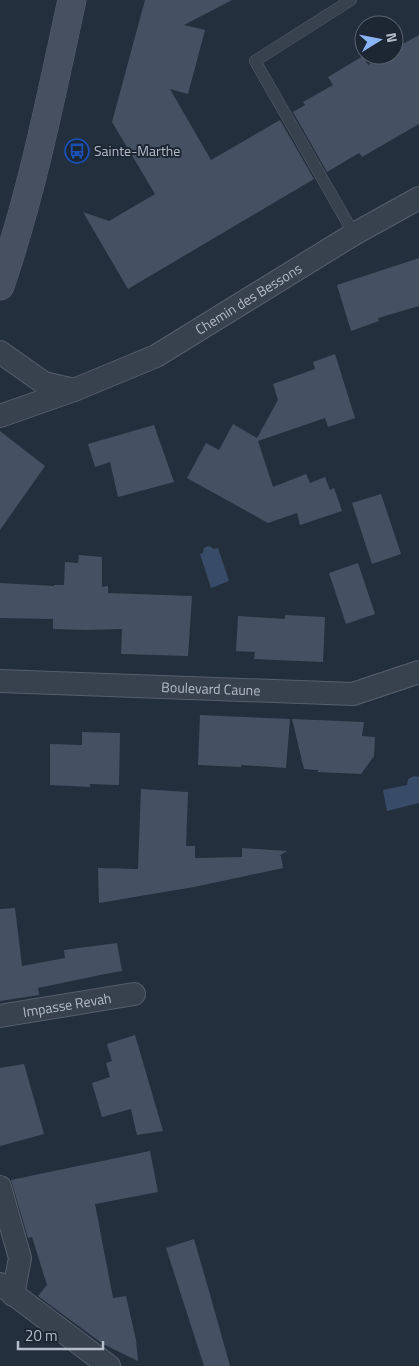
<svg xmlns="http://www.w3.org/2000/svg" width="419" height="1366" viewBox="0 0 419 1366" font-family="'Titillium Web',sans-serif">
	<style>
		.water { fill: #394c67 }
		.building { fill: #455162 }
		.lines { fill: none; stroke-linecap: round; stroke-linejoin: round }
		.service-casing { stroke: #565f6c; stroke-width: 12 }
		.minor-casing { stroke: #565f6c; stroke-width: 24 }
		.secondary-casing { stroke: #565f6c; stroke-width: 29 }
		.service { stroke: #38414e; stroke-width: 11 }
		.minor { stroke: #38414e; stroke-width: 22 }
		.secondary { stroke: #465061; stroke-width: 28 }
		.labels { text-anchor: middle; stroke-width: 4; stroke-linejoin: round; paint-order: stroke }
		.poi-label { font-size: 14px; fill: #b4bcc9; stroke: #1d2633; text-anchor: start }
		.street-label { font-size: 14px; fill: #b4bcc9; stroke: #1d2633 }
	</style>
	<rect width="100%" height="100%" fill="#242f3e"/>
	<g class="water">
		<polygon points="208,546 211,547 214,549 218,548 229,581 211,588 200,554 203,553 204,548"/>
		<polygon points="414,776 419,777 419,803 387,811 383,790 407,785 408,779"/>
	</g>
	<g class="building">
		<polygon points="145,0 232,0 184,25 205,30 188,94 170,89 211,160 280,120 314,179 128,289 83,212 109,221 155,194 112,122"/>
		<polygon points="419,35 419,124 362,157 359,153 327,172 293,112 305,105 303,102 333,85 328,77 363,56 368,65 384,55 394,55 394,49"/>
		<polygon points="419,258 419,306 378,318 379,321 351,331 337,285"/>
		<polygon points="335,354 355,418 328,427 325,418 258,441 273,487 306,474 310,483 325,477 330,490 334,488 342,511 300,525 297,513 268,523 187,478 206,443 219,450 233,424 257,438 278,400 273,384 315,369 313,362"/>
		<polygon points="154,425 174,482 118,497 110,462 95,467 88,444"/>
		<polygon points="0,431 45,466 0,530"/>
		<polygon points="381,494 401,554 372,564 352,503"/>
		<polygon points="79,555 102,557 102,587 108,586 108,593 192,596 188,656 121,654 122,629 87,630 53,629 53,619 0,618 0,583 54,586 54,585 64,585 65,562 78,563"/>
		<polygon points="358,563 375,614 346,624 329,573"/>
		<polygon points="285,615 325,617 323,662 254,659 255,652 236,651 238,616 285,619"/>
		<polygon points="200,715 290,719 286,768 241,765 241,767 198,765"/>
		<polygon points="292,719 364,722 362,736 375,737 374,756 361,774 318,772 318,770 304,769"/>
		<polygon points="82,732 120,733 119,785 90,784 90,787 50,785 50,744 82,745"/>
		<polygon points="141,789 188,792 186,846 195,846 195,858 242,857 242,848 287,851 279,856 281,856 283,868 194,887 99,903 98,868 138,869"/>
		<polygon points="15,908 22,966 65,958 64,950 117,943 122,971 105,974 38,988 39,995 0,1001 0,909"/>
		<polygon points="135,1035 163,1131 137,1135 131,1109 102,1117 92,1083 110,1077 106,1063 112,1061 107,1044"/>
		<polygon points="24,1064 44,1134 0,1146 0,1068"/>
		<polygon points="150,1151 158,1192 95,1204 113,1298 126,1296 136,1340 138,1361 103,1344 38,1296 47,1285 32,1237 28,1238 11,1180"/>
		<polygon points="194,1239 209,1291 230,1366 204,1366 166,1248"/>
	</g>
	<g class="lines">
		<g class="service-casing">
			<polyline id="service" points="351,0 255,61 354,234"/>
		</g>
		<g class="minor-casing">
			<g id="minor">
				<polyline points="0,352 44,383 74,390"/>
				<path id="s1" d="M0 416 74 390 156 356 354 234 419 198"/>
				<path id="s2" d="M0 681 353 694 419 672"/>
				<path id="s3" d="M0 1016 134 994"/>
				<polyline points="0,1187 20,1258 13,1295"/>
				<polyline points="0,1284 109,1366"/>
			</g>
		</g>
		<g class="secondary-casing">
			<path id="secondary" d="M0 286C32 193 51 96 72 0"/>
		</g>
		<use href="#service" class="service"/>
		<use href="#minor" class="minor"/>
		<use href="#secondary" class="secondary"/>
	</g>
	<defs>
		<g id="bus-ring" transform="scale(1.25)"><circle r="9.5" fill="#1d2633" stroke="#1a4fb4" stroke-width="1.5"/><path d="M-5-6H5V4H4V6H2V4H-2V6H-4V4H-5ZM-3.5-4V0h7V-4ZM-3.5 1.2v1.5H-2V1.2ZM2 1.2v1.5H3.5V1.2Z" fill="#1a4fb4"/></g>
	</defs>
	<g fill-rule="evenodd">
		<use href="#bus-ring" x="77" y="151"/>
	</g>
	<g class="labels">
		<g class="poi-label">
			<text x="94" y="156">Sainte-Marthe</text>
		</g>
		<g class="street-label">
			<text dy="5" stroke="none"><textPath href="#s1" startOffset="276">Chemin des Bessons</textPath></text>
			<text dy="5" stroke="none"><textPath href="#s2" startOffset="211">Boulevard Caune</textPath></text>
			<text dy="5" stroke="none"><textPath href="#s3" startOffset="68">Impasse Revah</textPath></text>
		</g>
	</g>
	<g transform="translate(379 40) rotate(80)"><circle r="24" fill="#1d2633" stroke="#59626f"/>
	<path d="M0-4L9 19L0 12L-9 19Z" fill="#8ab4f8"/>
	<text y="-8" font-size="14" font-weight="bold" text-anchor="middle" fill="#b4bcc9">N</text>
	</g>
	<path d="M18 1341v8h85v-8" fill="none" stroke="#b4bcc9" stroke-width="2.5"/>
	<text x="25" y="1341" font-size="15" fill="#b4bcc9" stroke="#1d2633" stroke-width="4" paint-order="stroke">20 m</text>
</svg>
